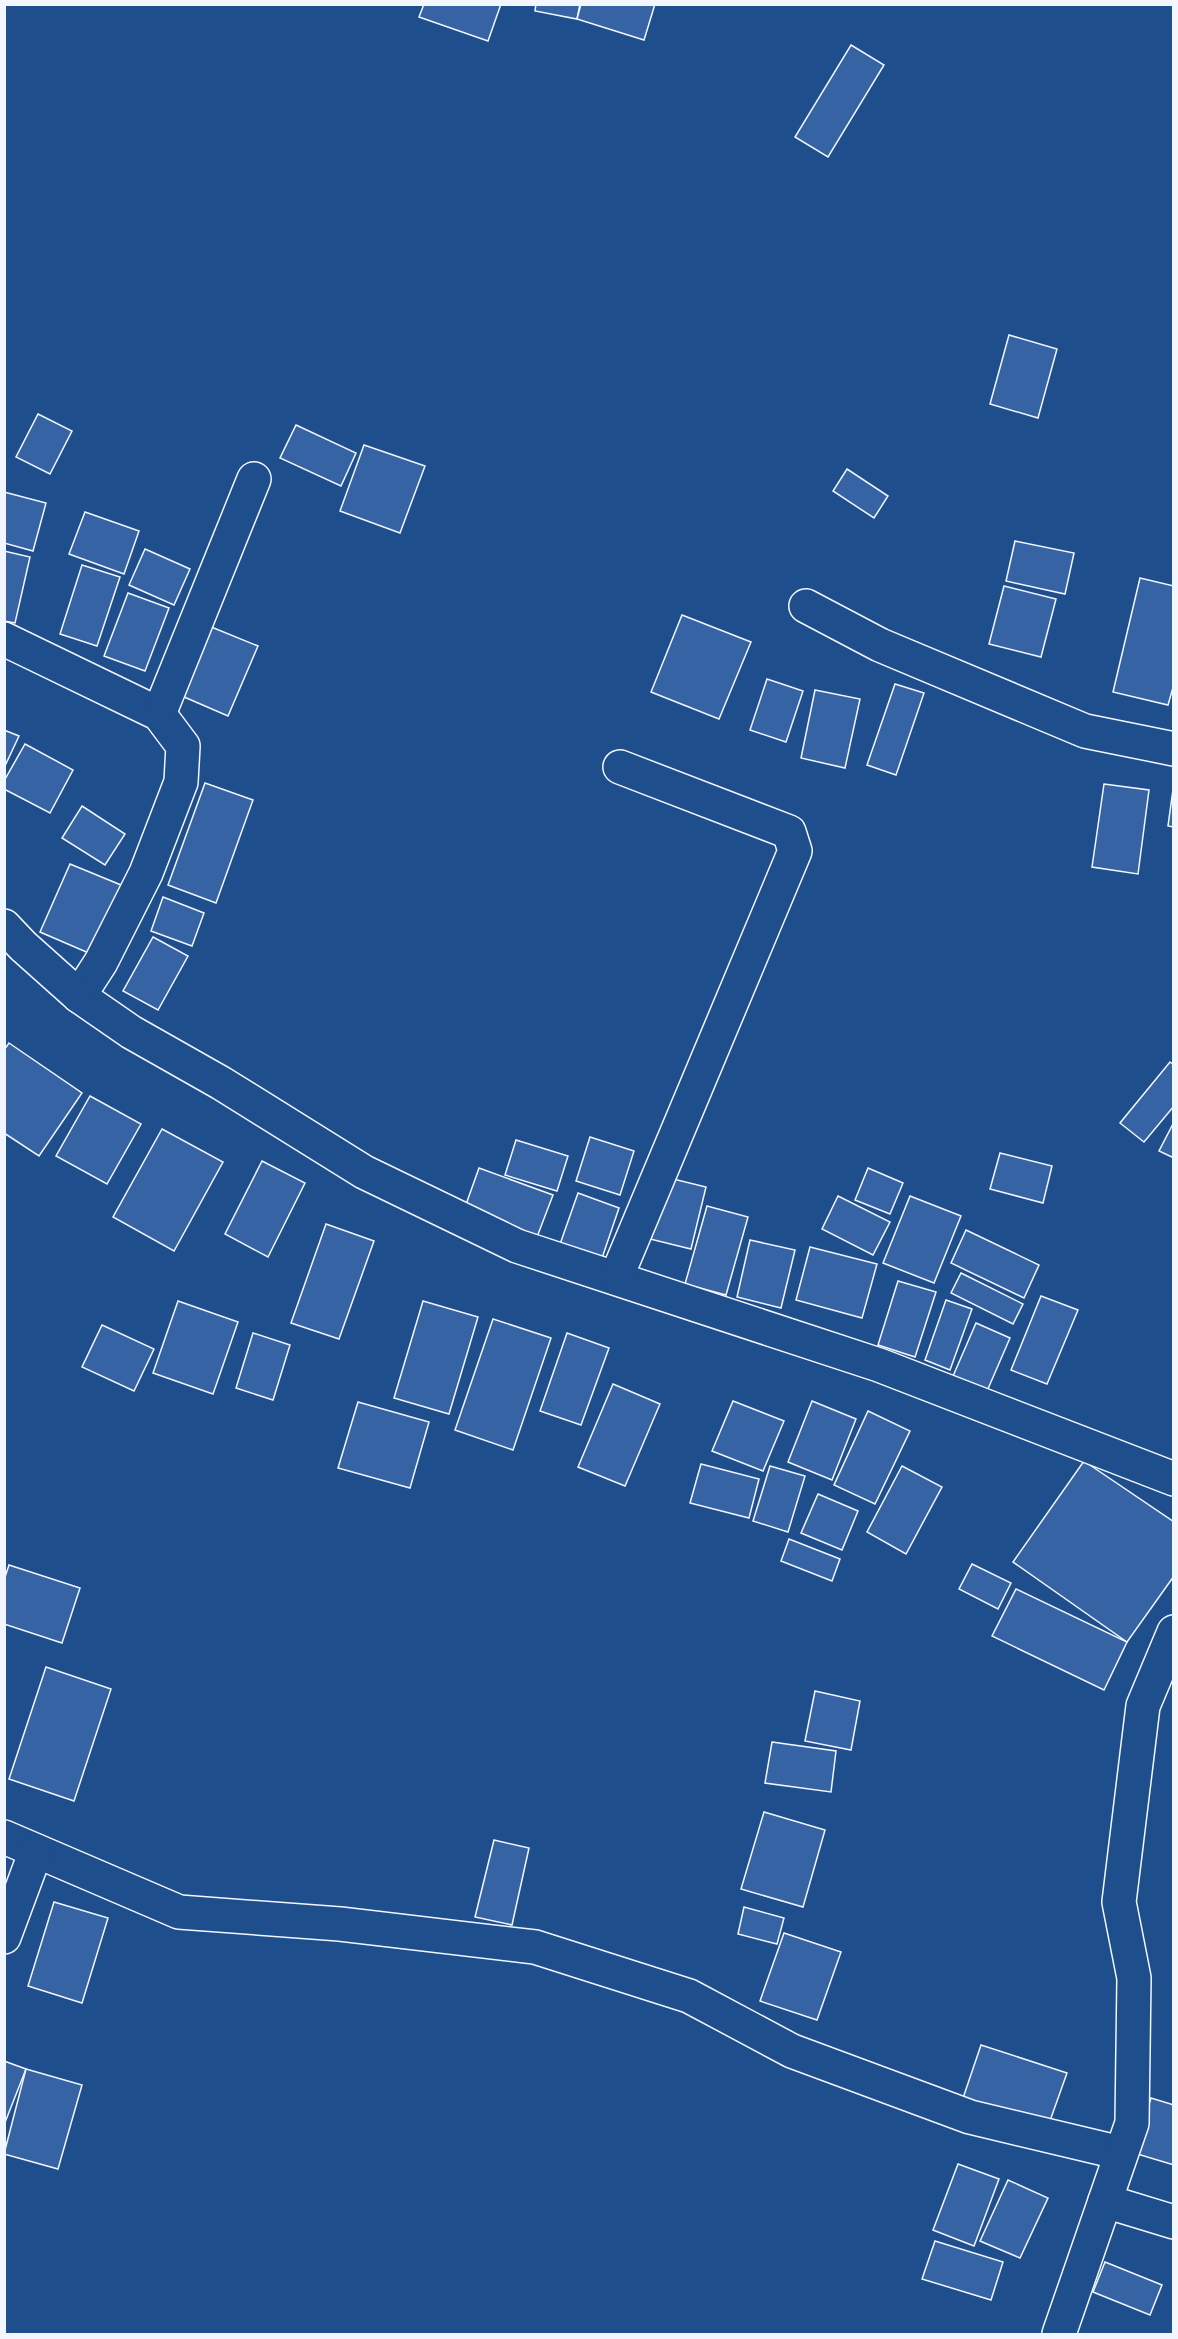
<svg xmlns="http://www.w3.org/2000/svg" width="1178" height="2339" viewBox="0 0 1178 2339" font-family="Montserrat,sans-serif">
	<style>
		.building { fill: #3563a3; stroke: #f2f6ff; stroke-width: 1.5 }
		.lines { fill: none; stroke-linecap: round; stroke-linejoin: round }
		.minor-casing { stroke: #f2f6ff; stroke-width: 36 }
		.minor { stroke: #1f4e8c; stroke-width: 33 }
	</style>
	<rect width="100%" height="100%" fill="#1f4e8c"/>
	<g class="building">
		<polygon points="424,4 501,4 488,41 419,17"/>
		<polygon points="536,4 580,4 577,19 535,11"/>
		<polygon points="581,4 655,4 644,40 577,19"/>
		<polygon points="851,45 884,65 828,157 795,137"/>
		<polygon points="1009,335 1057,349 1038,418 990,404"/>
		<polygon points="38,414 72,431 50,474 16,457"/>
		<polygon points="296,425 356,453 341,486 280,458"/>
		<polygon points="364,445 425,466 400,533 340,511"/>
		<polygon points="847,469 888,496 874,518 833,491"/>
		<polygon points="4,492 46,503 33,551 4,543"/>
		<polygon points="85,512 139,531 124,574 69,554"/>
		<polygon points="1015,541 1074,553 1065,594 1006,581"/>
		<polygon points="145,549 190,569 174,605 129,585"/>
		<polygon points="4,551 30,557 15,623 4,621"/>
		<polygon points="82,565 120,577 97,646 60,634"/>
		<polygon points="1140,578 1174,586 1174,684 1168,705 1113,692"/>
		<polygon points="1004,586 1056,599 1041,657 989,644"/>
		<polygon points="128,593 169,608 145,671 104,656"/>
		<polygon points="682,615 751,642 719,719 651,692"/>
		<polygon points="204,624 258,646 228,716 175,693"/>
		<polygon points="767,679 803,691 786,742 750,730"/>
		<polygon points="895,684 924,693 896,775 867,765"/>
		<polygon points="815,690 860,699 845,768 801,758"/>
		<polygon points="4,730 19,736 4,768"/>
		<polygon points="25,744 73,770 50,813 4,789 4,781"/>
		<polygon points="1174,782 1174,827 1168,826"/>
		<polygon points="205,783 253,800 216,903 168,885"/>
		<polygon points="1104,784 1149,790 1138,874 1092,867"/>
		<polygon points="82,806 125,834 105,865 62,838"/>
		<polygon points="70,864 121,885 91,954 40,932"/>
		<polygon points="163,897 204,913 192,946 151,931"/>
		<polygon points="153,937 188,956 158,1010 123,991"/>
		<polygon points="9,1043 82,1093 39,1156 4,1133 4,1050"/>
		<polygon points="1170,1062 1174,1065 1174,1106 1144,1142 1120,1123"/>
		<polygon points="90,1096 141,1124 107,1184 56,1156"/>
		<polygon points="1174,1122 1174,1158 1159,1151"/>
		<polygon points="162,1129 223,1162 174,1251 113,1217"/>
		<polygon points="590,1137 634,1151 620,1195 576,1181"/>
		<polygon points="516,1140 568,1156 557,1191 505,1175"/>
		<polygon points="1000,1153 1052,1166 1043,1203 990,1189"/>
		<polygon points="262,1161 305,1183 268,1257 225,1234"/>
		<polygon points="479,1168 553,1195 537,1237 464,1210"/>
		<polygon points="868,1168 903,1183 890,1214 855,1200"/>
		<polygon points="665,1177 706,1187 691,1249 650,1239"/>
		<polygon points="578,1193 619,1208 601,1261 559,1247"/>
		<polygon points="838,1196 890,1222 873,1255 822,1229"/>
		<polygon points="910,1196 961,1216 934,1283 883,1263"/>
		<polygon points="707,1206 748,1217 726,1295 685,1284"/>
		<polygon points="326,1224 374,1241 339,1339 291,1323"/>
		<polygon points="966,1230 1039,1265 1024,1298 951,1263"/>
		<polygon points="750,1240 795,1250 781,1308 737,1297"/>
		<polygon points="810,1247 877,1264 862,1318 796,1300"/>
		<polygon points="961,1273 1023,1304 1013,1324 951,1293"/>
		<polygon points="898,1281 936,1292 915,1357 878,1345"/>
		<polygon points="1041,1296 1078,1310 1047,1384 1011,1370"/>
		<polygon points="946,1300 972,1309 950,1370 925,1360"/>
		<polygon points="178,1301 238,1322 213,1394 153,1373"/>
		<polygon points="423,1301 478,1317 449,1414 394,1398"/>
		<polygon points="493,1319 551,1338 513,1450 455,1430"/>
		<polygon points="976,1323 1010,1338 984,1398 950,1383"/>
		<polygon points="102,1325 154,1349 134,1391 82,1367"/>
		<polygon points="253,1333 290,1345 273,1400 236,1388"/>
		<polygon points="567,1333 609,1348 581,1425 540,1411"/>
		<polygon points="613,1384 660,1404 625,1486 578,1467"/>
		<polygon points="733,1401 784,1421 763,1471 712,1451"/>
		<polygon points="812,1401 856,1419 832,1480 788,1462"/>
		<polygon points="358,1402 429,1422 410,1488 338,1468"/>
		<polygon points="868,1411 910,1431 875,1504 834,1485"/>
		<polygon points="1084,1461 1174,1522 1174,1576 1127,1642 1013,1562"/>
		<polygon points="701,1464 759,1479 749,1518 690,1503"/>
		<polygon points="770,1466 805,1476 788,1532 753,1521"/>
		<polygon points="902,1466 942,1487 906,1554 867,1532"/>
		<polygon points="818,1494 858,1511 842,1550 801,1533"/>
		<polygon points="789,1539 840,1559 832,1581 781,1561"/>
		<polygon points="972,1564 1011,1583 998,1609 959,1589"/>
		<polygon points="9,1565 80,1588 62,1643 4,1624 4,1580"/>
		<polygon points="1016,1589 1127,1642 1104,1690 992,1636"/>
		<polygon points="46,1667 111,1689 74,1801 9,1779"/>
		<polygon points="815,1691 860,1701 851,1750 805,1741"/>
		<polygon points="772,1742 836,1751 831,1792 765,1783"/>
		<polygon points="764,1812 825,1830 803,1907 741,1889"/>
		<polygon points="494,1840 529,1848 512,1925 475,1917"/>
		<polygon points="54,1902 108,1918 82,2003 28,1986"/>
		<polygon points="744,1907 784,1918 777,1944 738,1934"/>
		<polygon points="784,1933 841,1952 817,2020 760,2001"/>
		<polygon points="981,2045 1067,2073 1046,2132 961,2104"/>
		<polygon points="4,2061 26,2069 4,2125"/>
		<polygon points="26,2069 82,2085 58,2169 4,2154"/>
		<polygon points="1151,2098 1174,2105 1174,2165 1134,2153"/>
		<polygon points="958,2164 999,2179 974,2246 933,2230"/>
		<polygon points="1008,2180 1048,2198 1020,2258 980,2241"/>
		<polygon points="935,2241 1003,2262 991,2300 922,2279"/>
		<polygon points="1105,2262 1162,2285 1150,2315 1093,2292"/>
	</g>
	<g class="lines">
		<g class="minor-casing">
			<g id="minor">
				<polyline points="806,606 880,645 1085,731 1174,749"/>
				<polyline points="4,639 159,714 183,746 181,782 146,873 101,962 79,996 131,1032 221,1083 364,1172 517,1246 879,1365 1174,1479"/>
				<polyline points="159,714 254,479"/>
				<polyline points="4,926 23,946 79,996"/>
				<polyline points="616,1278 795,851 789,832 620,767"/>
				<polyline points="4,1837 179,1912 340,1924 535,1947 689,1996 792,2051 970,2117 1121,2153"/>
				<polyline points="4,1937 36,1851"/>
				<polyline points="1105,2201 1174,2222"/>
				<polyline points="1059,2334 1132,2123 1134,1978 1119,1902 1143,1706 1174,1632"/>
			</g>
		</g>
		<use href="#minor" class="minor"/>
	</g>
	<rect width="1178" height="2339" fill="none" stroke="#f2f6ff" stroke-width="12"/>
</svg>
